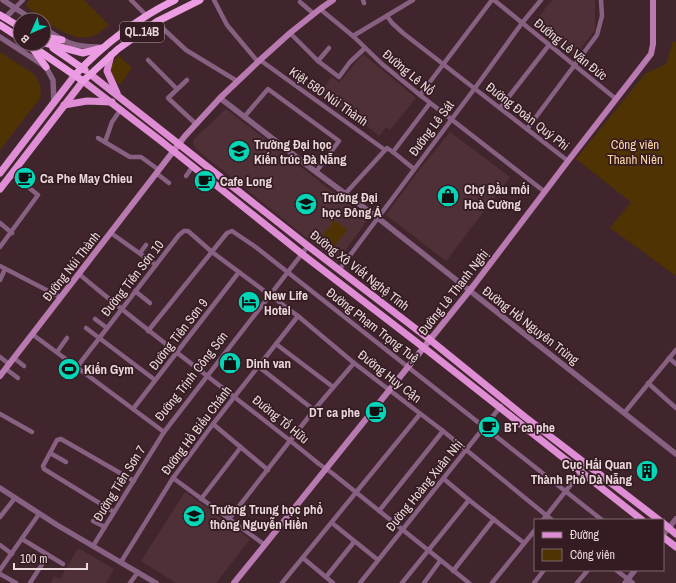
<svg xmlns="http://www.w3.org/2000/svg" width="676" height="583" viewBox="0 0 676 583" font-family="'Archivo Narrow',sans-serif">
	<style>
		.built { fill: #503037 }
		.green { fill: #4f3302 }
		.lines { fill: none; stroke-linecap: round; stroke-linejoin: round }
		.minor { stroke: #876082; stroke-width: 4.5 }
		.tertiary { stroke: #876082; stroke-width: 5.5 }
		.secondary { stroke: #b97ab1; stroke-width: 6 }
		.primary { stroke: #df8ed6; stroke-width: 7 }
		.trunk { stroke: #ec9ce2; stroke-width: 7 }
		.labels { text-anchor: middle; stroke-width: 3.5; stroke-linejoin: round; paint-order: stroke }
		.shield { fill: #351c22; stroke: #b4a0a4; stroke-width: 1 }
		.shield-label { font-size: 12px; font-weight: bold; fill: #ead8db }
		.street-label { font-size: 13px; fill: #ead8db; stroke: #351c22 }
		.poi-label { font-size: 13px; font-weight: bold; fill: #ead8db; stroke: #351c22; text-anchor: start }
		.park-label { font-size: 13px; fill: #fdd7a5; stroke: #351c22 }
	</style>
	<rect width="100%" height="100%" fill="#40262c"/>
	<g class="built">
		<polygon points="552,0 595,0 595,30 574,57 533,24"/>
		<polygon points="363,54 416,98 390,130 386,127 379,136 346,108 343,110 320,92 332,77 339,83"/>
		<polygon points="226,109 368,219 337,262 196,149 193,143 193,140"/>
		<polygon points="450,132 510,177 446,261 386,215 416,174"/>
		<polygon points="185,492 250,539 216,583 176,583 141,561"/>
		<polygon points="78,548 114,569 106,583 51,583 54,576 60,579"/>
	</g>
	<g class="green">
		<path d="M29 0H84L109 25C104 28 99 34 93 36 70 43 48 22 31 10L26 5Z"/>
		<polygon points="673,41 676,42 676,276 610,228 631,202 576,159 645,74 666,64"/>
		<polygon points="0,52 35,75 40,85 41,97 0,150"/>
		<path d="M118 55 132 68 120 85C108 73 109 67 118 55Z"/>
		<polygon points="335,220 347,230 329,253 316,243"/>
	</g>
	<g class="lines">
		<g class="minor">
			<polyline points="131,0 147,16"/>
			<polyline points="214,0 227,25 258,62"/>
			<polyline points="363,0 364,3"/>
			<polyline points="494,0 616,99"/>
			<polyline points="300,2 314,14"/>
			<polyline points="15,8 23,0"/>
			<polyline points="320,9 353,36 382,64 420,95 545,192"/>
			<polyline points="387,16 392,23 403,33 568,161"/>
			<polyline points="156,22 186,50 237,81"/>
			<polyline points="290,33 318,61 339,77 350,62 365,48"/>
			<polyline points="353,36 413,0"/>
			<polyline points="148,60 177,89"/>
			<polyline points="260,60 385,150"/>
			<polyline points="318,61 329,48"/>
			<polyline points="187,80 168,98 196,124"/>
			<polyline points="420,95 492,0"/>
			<polyline points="500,108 549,45"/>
			<polyline points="244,117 268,89 339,141 316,172"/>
			<polyline points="527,129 597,35 602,16 601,0"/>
			<polyline points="98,138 130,157 141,157 159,170"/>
			<polyline points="105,142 112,122 121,109"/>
			<polyline points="393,152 430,103"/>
			<polyline points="156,173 169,183"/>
			<polyline points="186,176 193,166"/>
			<polyline points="345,194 387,148 393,152 414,169"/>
			<polyline points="0,223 12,233"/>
			<polyline points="111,233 156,265"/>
			<polyline points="0,247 38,195 12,174"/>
			<polyline points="140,253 146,245"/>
			<polyline points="0,266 60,297"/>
			<polyline points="339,270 475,88 522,23 541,0"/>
			<path d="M79 274C157 340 240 399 319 464L332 473 469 583"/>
			<polyline points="0,280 5,269"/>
			<polyline points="135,291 150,303"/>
			<polyline points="95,319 107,328"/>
			<polyline points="86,328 155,380"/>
			<polyline points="148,331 227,233 232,231 257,248 602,520"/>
			<polyline points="32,334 164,432"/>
			<polyline points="276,344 333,387"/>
			<polyline points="57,352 67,338"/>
			<polyline points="0,357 9,364"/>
			<polyline points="14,358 24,366"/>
			<polyline points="669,358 676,364"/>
			<polyline points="77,367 179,235 184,231 188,231 212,252 298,316 354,363 443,431 552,520"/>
			<polyline points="259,367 314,410"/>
			<polyline points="6,369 18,378"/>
			<polyline points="648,383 676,408"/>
			<polyline points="133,409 239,272"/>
			<polyline points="625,412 676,350"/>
			<polyline points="0,414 32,432"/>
			<polyline points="213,424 268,470"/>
			<polyline points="50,453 66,462"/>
			<polyline points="173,478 265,545"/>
			<polyline points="444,479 469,500 524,543"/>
			<polyline points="201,499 241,447"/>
			<polyline points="379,511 443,431"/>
			<polyline points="114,512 44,469 43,466 57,440 61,439 134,481"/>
			<polyline points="0,517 15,498"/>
			<polyline points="229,519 314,410 354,363"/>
			<polyline points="543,520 587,464"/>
			<polyline points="93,521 105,527"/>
			<polyline points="332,523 378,560"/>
			<polyline points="22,539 63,564"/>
			<polyline points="0,545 12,554"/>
			<polyline points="93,546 164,432 308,246"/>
			<polyline points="303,558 333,583"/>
			<polyline points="121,562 173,478 213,424 298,316"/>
			<polyline points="0,570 39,514"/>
			<polyline points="616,570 633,583"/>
			<polyline points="453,571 494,519"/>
			<polyline points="0,574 16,583"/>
			<polyline points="326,577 354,542"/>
			<polyline points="30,583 48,555"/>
			<polyline points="130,583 138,572"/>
			<polyline points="282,583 420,414"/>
			<polyline points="360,583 501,406"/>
			<polyline points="402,583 469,500"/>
			<polyline points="424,583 440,561"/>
			<polyline points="492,583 535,530"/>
			<polyline points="534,583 544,570"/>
			<polyline points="577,583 588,570"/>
		</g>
		<g class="tertiary">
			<polyline points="3,0 33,20"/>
			<polyline points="5,18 15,8"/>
			<path d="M44 28C64 42 73 47 98 47"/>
			<polyline points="0,37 46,67 53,80 54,103"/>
			<polyline points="220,98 316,172 378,218 676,454"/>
			<polyline points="0,488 57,525 156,583"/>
			<polyline points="663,535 676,519"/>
			<polyline points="625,583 635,570"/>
		</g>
		<g class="secondary">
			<polyline points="0,376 185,136 220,98 260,60 290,33 320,9 333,0"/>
			<polyline points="234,583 474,285 568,161 651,54 653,44 653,0"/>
		</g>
		<g class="primary">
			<polyline points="111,55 107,71 117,93"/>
			<polyline points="90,74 308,246 429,339 525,417 659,520"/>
			<polyline points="64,105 87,101 112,102"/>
			<polyline points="0,173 75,75"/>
			<polyline points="0,189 83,81 161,141 302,254 432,354 642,520"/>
			<polyline points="663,523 676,534"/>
			<polyline points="663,537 676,547"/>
		</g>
		<g class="trunk">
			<polyline points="0,15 20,27"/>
			<polyline points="0,25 20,38"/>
			<polyline points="44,37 62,40"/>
			<polyline points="45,43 83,53 102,48"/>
			<polyline points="29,44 83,81 118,49 156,22 200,0"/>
			<polyline points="53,48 85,70"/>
			<polyline points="33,49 46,67"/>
			<path d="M75 75C103 45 139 17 175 0"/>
		</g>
	</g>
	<defs>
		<g id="university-disc" transform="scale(1.15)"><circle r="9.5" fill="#03d5b6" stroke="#351c22"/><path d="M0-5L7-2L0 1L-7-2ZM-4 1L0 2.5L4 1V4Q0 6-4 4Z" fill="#111"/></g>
		<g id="cafe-disc" transform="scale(1.15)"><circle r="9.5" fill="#03d5b6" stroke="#351c22"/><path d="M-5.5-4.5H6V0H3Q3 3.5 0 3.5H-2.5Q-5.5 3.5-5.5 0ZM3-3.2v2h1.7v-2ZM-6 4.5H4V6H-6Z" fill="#111"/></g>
		<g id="shop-disc" transform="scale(1.15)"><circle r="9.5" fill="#03d5b6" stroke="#351c22"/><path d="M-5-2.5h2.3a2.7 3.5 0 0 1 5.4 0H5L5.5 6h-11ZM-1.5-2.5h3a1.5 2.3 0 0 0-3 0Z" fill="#111"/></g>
		<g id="hotel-disc" transform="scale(1.15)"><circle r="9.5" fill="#03d5b6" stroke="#351c22"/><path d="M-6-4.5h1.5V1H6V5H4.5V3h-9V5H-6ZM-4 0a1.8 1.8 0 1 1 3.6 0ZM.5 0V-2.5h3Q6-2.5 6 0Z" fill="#111"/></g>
		<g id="stadium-disc" transform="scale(1.15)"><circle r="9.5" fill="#03d5b6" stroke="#351c22"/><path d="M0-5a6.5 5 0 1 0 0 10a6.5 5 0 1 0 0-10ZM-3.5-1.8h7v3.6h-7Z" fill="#111"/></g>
		<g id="building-disc" transform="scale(1.15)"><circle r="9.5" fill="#03d5b6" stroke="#351c22"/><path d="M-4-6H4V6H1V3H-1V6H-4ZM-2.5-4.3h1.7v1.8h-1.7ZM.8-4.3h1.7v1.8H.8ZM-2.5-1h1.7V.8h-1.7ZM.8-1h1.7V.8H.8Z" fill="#111"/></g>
		<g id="school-disc" transform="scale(1.15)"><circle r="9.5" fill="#03d5b6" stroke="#351c22"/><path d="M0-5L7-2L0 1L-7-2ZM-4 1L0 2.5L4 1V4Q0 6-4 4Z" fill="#111"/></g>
	</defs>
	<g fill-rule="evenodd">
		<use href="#university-disc" x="239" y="151"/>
		<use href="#cafe-disc" x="25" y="178"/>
		<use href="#cafe-disc" x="205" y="181"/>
		<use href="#shop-disc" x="448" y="196"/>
		<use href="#university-disc" x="306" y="204"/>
		<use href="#hotel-disc" x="249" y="302"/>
		<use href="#shop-disc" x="230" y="363"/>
		<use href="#stadium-disc" x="69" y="369"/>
		<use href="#cafe-disc" x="376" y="412"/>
		<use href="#cafe-disc" x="489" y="427"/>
		<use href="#building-disc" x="647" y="471"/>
		<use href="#school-disc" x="194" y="516"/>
	</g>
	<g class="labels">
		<rect class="shield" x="120" y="22" width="44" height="20" rx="3"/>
		<g class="shield-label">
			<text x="142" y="36">QL.14B</text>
		</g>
		<g class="street-label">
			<text transform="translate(571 49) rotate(39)" y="5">Đường Lê Văn Đức</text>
			<text transform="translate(409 72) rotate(40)" y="5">Đường Lê Nổ</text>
			<text transform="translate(329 96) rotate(35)" y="5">Kiệt 580 Núi Thành</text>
			<text transform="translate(528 116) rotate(38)" y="5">Đường Đoàn Quý Phi</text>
			<text transform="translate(431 128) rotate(-53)" y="5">Đường Lê Sát</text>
			<text transform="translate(71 266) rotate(-52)" y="5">Đường Núi Thành</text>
			<text transform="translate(360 270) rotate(38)" y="5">Đường Xô Viết Nghệ Tĩnh</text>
			<text transform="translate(132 278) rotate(-52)" y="5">Đường Tiên Sơn 10</text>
			<text transform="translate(453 292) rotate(-52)" y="5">Đường Lê Thanh Nghị</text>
			<text transform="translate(373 325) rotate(38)" y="5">Đường Phạm Trọng Tuệ</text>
			<text transform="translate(531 325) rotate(38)" y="5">Đường Hồ Nguyên Trừng</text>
			<text transform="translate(178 334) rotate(-52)" y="5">Đường Tiên Sơn 9</text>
			<text transform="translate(191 376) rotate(-52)" y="5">Đường Trịnh Công Sơn</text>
			<text transform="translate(390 376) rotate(38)" y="5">Đường Huy Cận</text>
			<text transform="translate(281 419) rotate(39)" y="5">Đường Tố Hữu</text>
			<text transform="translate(196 430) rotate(-53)" y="5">Đường Hồ Biểu Chánh</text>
			<text transform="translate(119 483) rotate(-58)" y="5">Đường Tiên Sơn 7</text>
			<text transform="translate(424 485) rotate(-51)" y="5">Đường Hoàng Xuân Nhị</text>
		</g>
		<g class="poi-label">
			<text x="254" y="149">Trường Đại học<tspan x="254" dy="15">Kiến trúc Đà Nẵng</tspan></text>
			<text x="40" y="183">Ca Phe May Chieu</text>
			<text x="220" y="186">Cafe Long</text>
			<text x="464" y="194">Chợ Đầu mối<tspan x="464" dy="15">Hoà Cường</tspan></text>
			<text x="322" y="202">Trường Đại<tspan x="322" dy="15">học Đông Á</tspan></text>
			<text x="264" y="300">New Life<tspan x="264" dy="15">Hotel</tspan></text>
			<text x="246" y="368">Dinh van</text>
			<text x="84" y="374">Kiến Gym</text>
			<text x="360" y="417" text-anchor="end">DT ca phe</text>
			<text x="504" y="432">BT ca phe</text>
			<text x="632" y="469" text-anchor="end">Cục Hẳi Quan<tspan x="632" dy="15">Thành Phổ Dà Nẵng</tspan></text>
			<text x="210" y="514">Trường Trung học phổ<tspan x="210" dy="15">thông Nguyễn Hiền</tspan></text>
		</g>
		<g class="park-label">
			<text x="635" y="149">Công viên<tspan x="635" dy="15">Thanh Niên</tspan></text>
		</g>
	</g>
	<rect x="534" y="519" width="130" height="52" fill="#351c22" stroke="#7d676c"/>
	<rect x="542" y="532" width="20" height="6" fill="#df8ed6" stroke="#7d676c"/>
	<text x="570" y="539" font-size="12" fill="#ead8db">Đường</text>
	<rect x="542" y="549" width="20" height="12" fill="#4f3302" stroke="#7d676c"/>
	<text x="570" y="559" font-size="12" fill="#ead8db">Công viên</text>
	<g transform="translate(32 32) rotate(225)"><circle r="19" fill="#351c22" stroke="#7d676c"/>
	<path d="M0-3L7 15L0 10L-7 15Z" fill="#03d5b6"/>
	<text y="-6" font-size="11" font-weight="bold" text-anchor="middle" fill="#ead8db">B</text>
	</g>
	<path d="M14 563v6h73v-6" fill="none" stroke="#ead8db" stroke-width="2"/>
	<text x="20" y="563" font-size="12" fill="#ead8db" stroke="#351c22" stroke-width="3" paint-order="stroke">100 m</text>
</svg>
